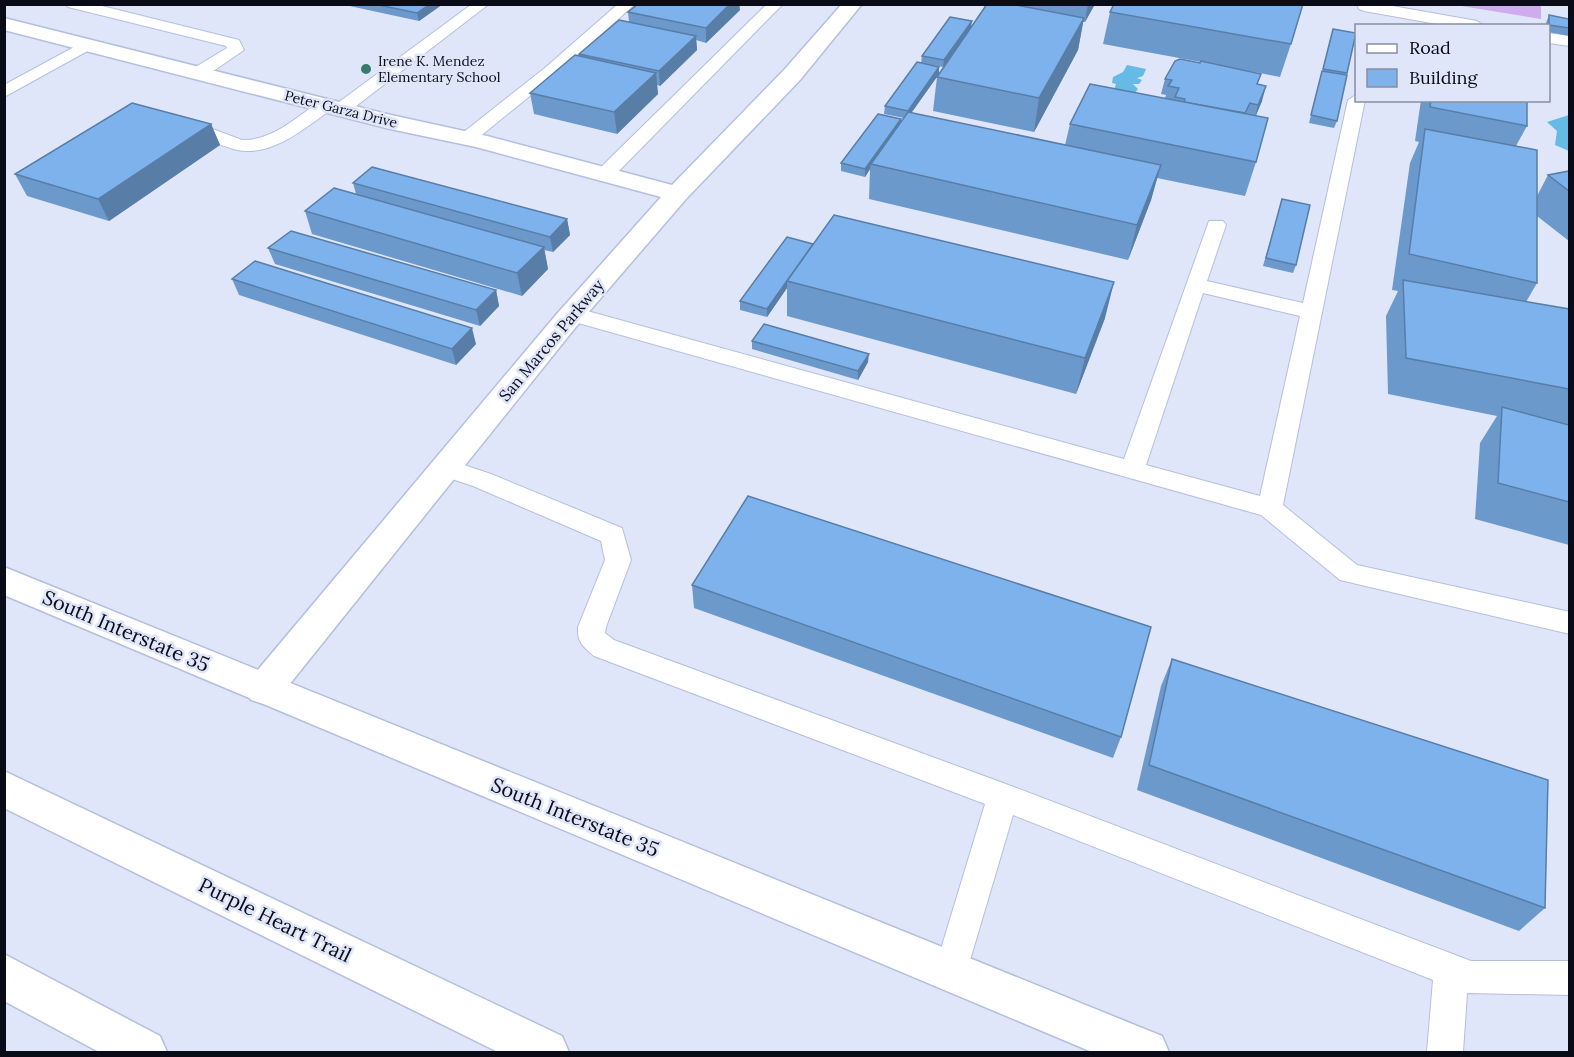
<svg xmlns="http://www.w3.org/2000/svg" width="1574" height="1057" viewBox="0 0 1574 1057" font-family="Lora,serif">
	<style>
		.green { fill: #ceaced }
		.water { fill: #66bae6 }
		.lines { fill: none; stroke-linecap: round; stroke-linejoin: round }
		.service-casing { stroke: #b4bfde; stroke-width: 2 }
		.minor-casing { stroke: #b4bfde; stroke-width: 3 }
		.secondary-casing { stroke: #b4bfde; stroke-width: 3 }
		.motorway-casing { stroke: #b4bfde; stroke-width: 3 }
		.service { fill: #fff; fill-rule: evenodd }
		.minor { fill: #fff; fill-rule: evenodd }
		.secondary { fill: #fff; fill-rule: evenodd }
		.motorway { fill: #fff; fill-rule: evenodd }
		.wall { fill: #6c99cc }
		.shaded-wall { fill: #587da6 }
		.building { fill: #7db2ed; stroke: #587da6; stroke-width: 1.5 }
		.poi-dot { fill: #377a6c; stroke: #dfe6fa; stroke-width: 2 }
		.labels { text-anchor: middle; stroke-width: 5; stroke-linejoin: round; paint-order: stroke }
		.far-poi-label { font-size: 14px; fill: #090c16; stroke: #dfe6fa; text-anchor: start }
		.far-street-label { font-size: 14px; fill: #090c16; stroke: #dfe6fa }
		.street-label { font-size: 16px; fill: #090c16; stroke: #dfe6fa }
		.near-street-label { font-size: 20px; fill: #090c16; stroke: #dfe6fa }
	</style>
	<rect width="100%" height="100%" fill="#dfe6fa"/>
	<polygon class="green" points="1455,5 1541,5 1541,19"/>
	<g class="water">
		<polygon points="1127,65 1146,69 1143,76 1137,78 1142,80 1139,84 1133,84 1138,89 1135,93 1113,92 1116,84 1112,83 1113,77 1123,72"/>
		<polygon points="1569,115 1570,115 1569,151 1555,145 1557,131 1547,122"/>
	</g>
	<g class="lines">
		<g class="service-casing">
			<g id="service">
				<polygon points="66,4 94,4 239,40 244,50 206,76 194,76 192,72 194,68 227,48 226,46 68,7"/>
				<polygon points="472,4 489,4 347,113 335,113 332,109 335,105"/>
				<polygon points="618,4 635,4 558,73 472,143 460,143 457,139 460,135 546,67"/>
				<polygon points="767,4 783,4 612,178 598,178 596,174 598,170"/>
				<polygon points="1357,4 1381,4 1477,21 1484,26 1448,26 1364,11 1359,9"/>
				<polygon points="1548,33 1570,36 1570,46 1548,43"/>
				<polygon points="87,40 93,42 95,45 93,48 4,97 4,85"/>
				<path d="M1356 95V100H1365L1283 505 1357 565 1570 612V634L1340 580 1261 515 564 319 561 314 564 309 572 307 580 309 1124 459 1209 221H1223L1226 225 1207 281 1303 303 1348 100ZM1203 293 1300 316 1260 496 1146 465Z"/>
				<path d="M326 100 332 101 335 105 332 109C306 127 273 157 237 150 217 145 196 134 177 127L174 123 177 119 183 118 242 140C272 141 297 117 320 101Z"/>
				<path d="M446 459 491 474 622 528 631 560 606 627 605 633 614 640 1014 787 1471 961H1570V995L1467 993 1463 1052H1427L1433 980 1013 815 963 984 951 989 939 984 934 972 985 804 594 656C583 647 577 642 578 627L605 560 601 541 473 486 437 474 434 468 437 462Z"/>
			</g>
		</g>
		<g class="minor-casing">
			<polygon id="minor" points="842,4 862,4 800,80 686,199 575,328 277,700 264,704 251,700 245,689 251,678 555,316 661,197 476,147 390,129 4,30 4,18 391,115 487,136 672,185 784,70"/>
		</g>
		<g class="secondary-casing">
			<polygon id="secondary" points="4,567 1162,1036 1169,1052 1092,1052 4,595"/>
		</g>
		<g class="motorway-casing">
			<g id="motorway">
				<polygon points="4,771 562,1036 569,1052 498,1052 4,808"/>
				<polygon points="4,954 160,1036 167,1052 99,1052 4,1001"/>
			</g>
		</g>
		<use href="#service" class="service"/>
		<use href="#minor" class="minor"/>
		<use href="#secondary" class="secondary"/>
		<use href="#motorway" class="motorway"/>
	</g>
	<g class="wall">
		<polygon points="345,4 443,4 419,21 345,5"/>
		<polygon points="638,4 739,4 740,10 706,43 696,40 697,50 660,86 657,85 658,94 617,134 534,114 530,93 579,56 579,54 629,22 628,12"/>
		<polygon points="980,4 1095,4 1085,22 1083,22 1078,50 1034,132 933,111 937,77 943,67 921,63 922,56 971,28 986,6"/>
		<polygon points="1110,12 1291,44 1280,77 1250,71 1261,74 1257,84 1262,101 1256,115 1256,162 1245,196 1157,178 1151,200 1128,260 869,199 870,169 865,177 841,171 841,163 901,122 904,118 884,114 885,106 939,67 939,74 911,113 1065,145 1070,124 1165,98 1166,95 1161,94 1165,79 1200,63 1201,62 1103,44"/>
		<polygon points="1549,15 1569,19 1569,36 1548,32 1548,26 1546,26 1546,23"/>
		<polygon points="1333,29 1356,33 1337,121 1334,128 1309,123"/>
		<polygon points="1421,100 1527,100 1527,126 1516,146 1537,196 1548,175 1569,171 1569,241 1537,216 1537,283 1526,302 1569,309 1569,545 1475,519 1480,443 1497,416 1388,394 1386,316 1398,291 1392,290 1410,163 1419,142 1415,141"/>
		<polygon points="211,124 220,145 109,221 27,196 15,174"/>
		<polygon points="353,183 567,219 570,235 553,252 544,250 548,269 522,296 312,234 305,211 356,194"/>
		<polygon points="1282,199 1296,265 1293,273 1263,266"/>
		<polygon points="787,237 1105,318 1076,394 787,316 787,288 767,317 740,310 740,301"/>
		<polygon points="268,248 496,290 499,306 480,326 275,264"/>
		<polygon points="232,279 476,344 456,365 239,295"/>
		<polygon points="752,341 868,362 858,380 752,349"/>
		<polygon points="692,585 1121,737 1113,758 694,608"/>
		<polygon points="1172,659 1545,908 1519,931 1137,790 1161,686"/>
	</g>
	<g class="shaded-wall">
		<polygon points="430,4 443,4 419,21 417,13"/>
		<polygon points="730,4 739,4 740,10 706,43 706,28"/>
		<polygon points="1088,4 1095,4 1085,22"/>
		<polygon points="1084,18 1078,50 1034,132 1039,98"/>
		<polygon points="972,21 971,28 943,67 944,60"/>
		<polygon points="696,36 697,50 660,86 659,71"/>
		<polygon points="939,67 939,74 907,119 908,111"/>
		<polygon points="656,73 658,94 617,134 614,112"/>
		<polygon points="1266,86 1262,101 1254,120 1258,105"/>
		<polygon points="901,119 901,127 871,164 870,169 865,177 865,169"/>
		<polygon points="211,124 220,145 109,221 98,199"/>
		<polygon points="1161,165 1151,200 1128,260 1137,225"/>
		<polygon points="567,219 570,235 553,252 550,237"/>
		<polygon points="813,244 787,281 787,288 767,317 767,309"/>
		<polygon points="544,247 548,269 522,296 517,273"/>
		<polygon points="1114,282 1105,318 1076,394 1085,358"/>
		<polygon points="496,290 499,306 480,326 476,310"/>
		<polygon points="472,328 476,344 456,365 452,349"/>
		<polygon points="869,354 868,362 858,380 858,371"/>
	</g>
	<g class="building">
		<polygon points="374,4 430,4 417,13"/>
		<polygon points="638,4 730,4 706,28 628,12"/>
		<polygon points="987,4 1011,4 1084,18 1039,98 937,77"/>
		<polygon points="1114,4 1303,4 1291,44 1110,12"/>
		<polygon points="1549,15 1569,19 1569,28 1549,25"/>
		<polygon points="950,17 972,21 944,60 922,56"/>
		<polygon points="619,20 696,36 659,71 579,54"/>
		<polygon points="1333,29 1356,33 1347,73 1323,69"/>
		<polygon points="575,55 656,73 614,112 530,93"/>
		<polygon points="1180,59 1200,63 1201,61 1261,74 1257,84 1266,86 1258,105 1250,103 1245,113 1184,102 1185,99 1175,97 1179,88 1168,86 1172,80 1165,79 1175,61"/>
		<polygon points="917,62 939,67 908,111 885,106"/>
		<polygon points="1322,71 1347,75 1337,121 1311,115"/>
		<polygon points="1090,84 1268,118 1256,162 1070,124"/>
		<polygon points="1431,100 1527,100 1527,126 1430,107"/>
		<polygon points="132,103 211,124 98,199 15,174"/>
		<polygon points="908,112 1161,165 1137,225 871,164"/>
		<polygon points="878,114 901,119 865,169 841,163"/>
		<polygon points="1425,129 1537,150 1537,283 1409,254"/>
		<polygon points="372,167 567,219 550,237 353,183"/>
		<polygon points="1569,171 1569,191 1548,175"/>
		<polygon points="334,188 544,247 517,273 305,211"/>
		<polygon points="1282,199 1310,205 1296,265 1266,258"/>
		<polygon points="834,215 1114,282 1085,358 787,281"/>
		<polygon points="291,231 496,290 476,310 268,248"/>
		<polygon points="787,237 813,244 767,309 740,301"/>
		<polygon points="255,261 472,328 452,349 232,279"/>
		<polygon points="1403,280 1569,309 1569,389 1406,358"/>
		<polygon points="764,324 869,354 858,371 752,341"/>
		<polygon points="1502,407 1569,425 1569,502 1498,483"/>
		<polygon points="748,496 1151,627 1121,737 692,585"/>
		<polygon points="1172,659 1548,780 1545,908 1149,765"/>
	</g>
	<circle class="poi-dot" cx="366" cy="69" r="6"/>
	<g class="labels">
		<g class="far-poi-label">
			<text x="378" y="66">Irene K. Mendez<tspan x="378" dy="16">Elementary School</tspan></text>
		</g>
		<g class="far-street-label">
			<text transform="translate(341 109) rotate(14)" y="5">Peter Garza Drive</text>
		</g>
		<g class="street-label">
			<text transform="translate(551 340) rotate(-50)" y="6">San Marcos Parkway</text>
		</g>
		<g class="near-street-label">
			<text transform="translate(126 631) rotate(23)" y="7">South Interstate 35</text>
			<text transform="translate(575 817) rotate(22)" y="7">South Interstate 35</text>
			<text transform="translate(275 920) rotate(26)" y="7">Purple Heart Trail</text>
		</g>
	</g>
	<rect width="1574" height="1057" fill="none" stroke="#090c16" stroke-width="12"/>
	<rect x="1355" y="24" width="195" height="78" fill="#dfe6fa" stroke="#898f9f" stroke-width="1.5"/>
	<rect x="1367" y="44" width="30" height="9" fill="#ffffff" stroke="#898f9f" stroke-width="1.5"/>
	<text x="1409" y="54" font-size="18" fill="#090c16">Road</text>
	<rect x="1367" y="69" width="30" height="18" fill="#7db2ed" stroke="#898f9f" stroke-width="1.5"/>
	<text x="1409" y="84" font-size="18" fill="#090c16">Building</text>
</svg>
